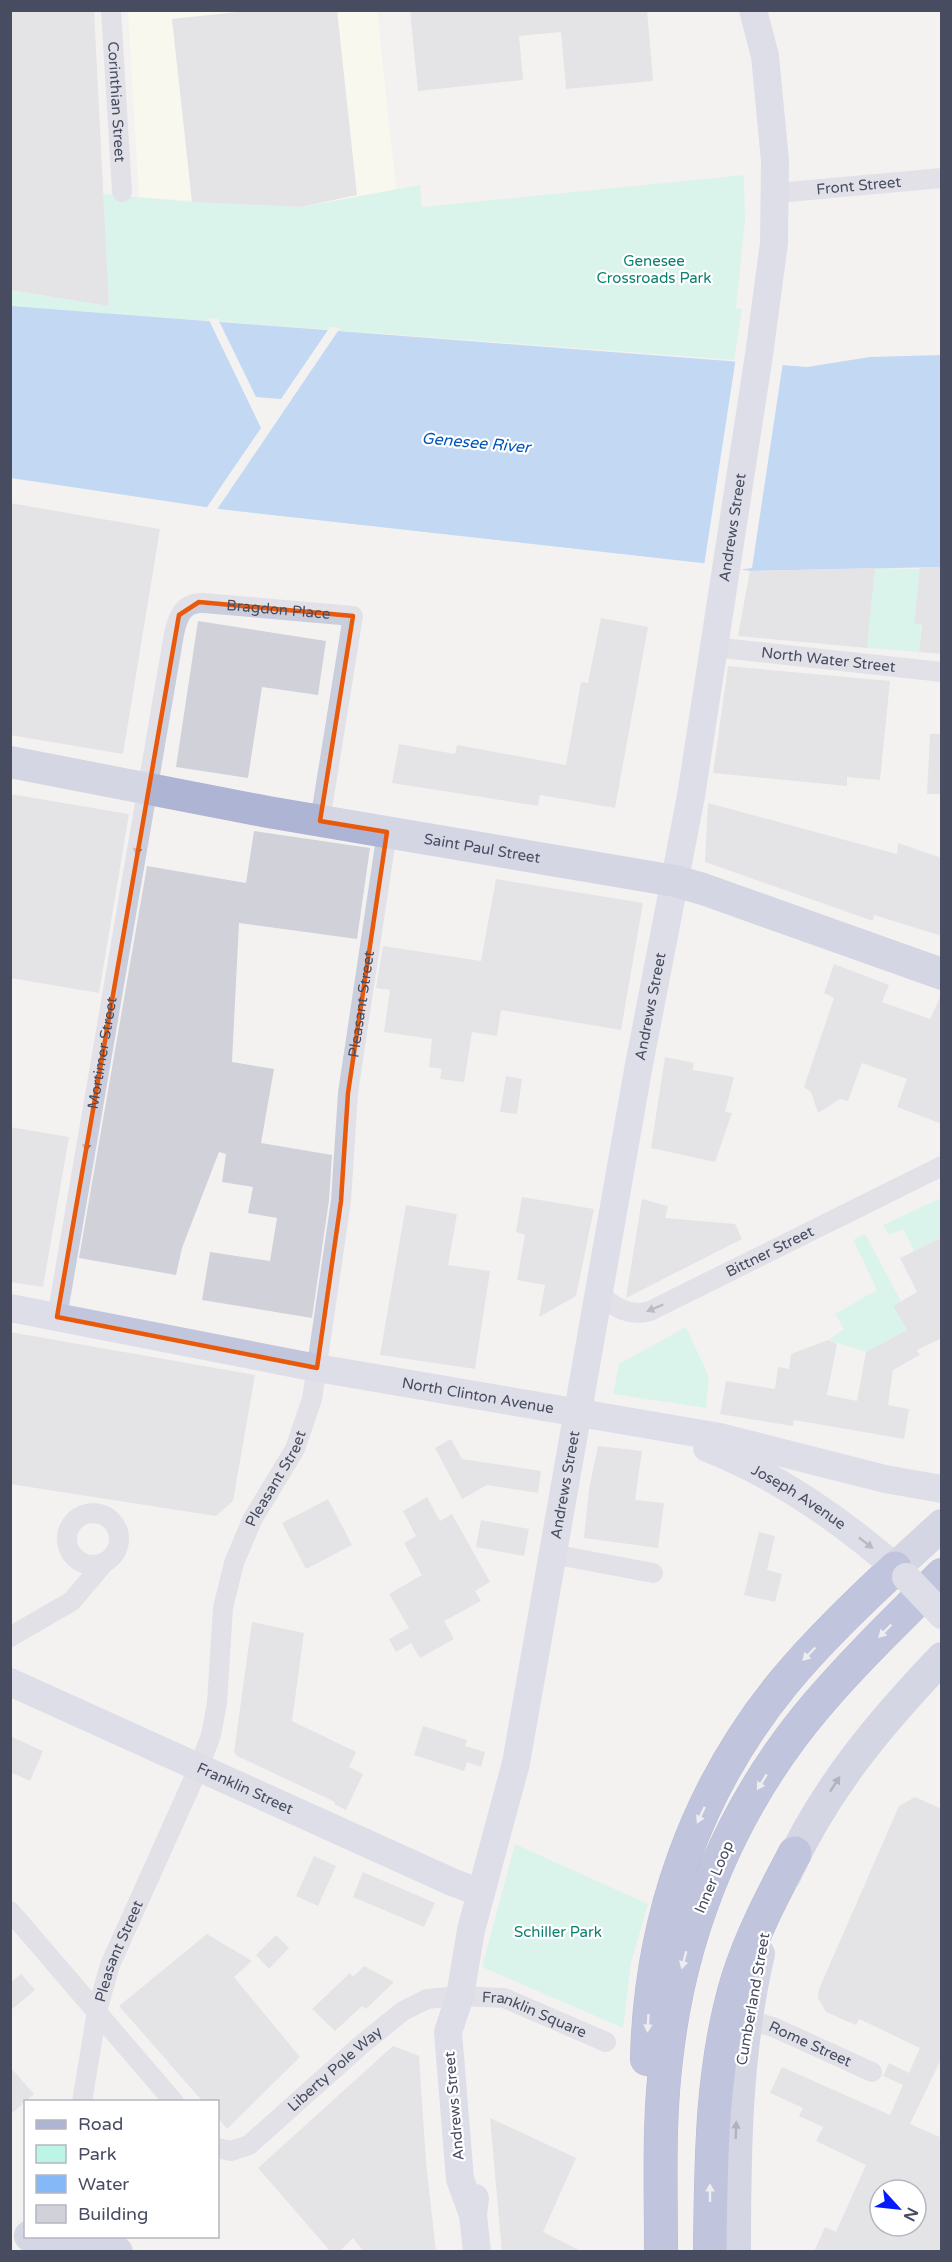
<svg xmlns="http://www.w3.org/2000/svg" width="952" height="2262" viewBox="0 0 952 2262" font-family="'Varela Round',sans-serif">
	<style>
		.commercial { fill: #fdfeeb }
		.green { fill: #bcf5e5 }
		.water { fill: #85b8f6 }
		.pier { fill: #f4f2f1 }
		.building { fill: #d1d1d9; fill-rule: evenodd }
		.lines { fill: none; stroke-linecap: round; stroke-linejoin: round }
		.highway-casing { stroke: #6f78b1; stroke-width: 34 }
		.street { stroke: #cacddc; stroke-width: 20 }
		.secondary { stroke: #c2c6dc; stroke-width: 28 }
		.primary { stroke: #aeb4d3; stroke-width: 32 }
		.highway { stroke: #848dc5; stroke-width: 33 }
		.secondary-bridge { stroke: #c2c6dc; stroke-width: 28 }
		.oneway { fill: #75798c }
		.oneway2 { fill: #72778c }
		.oneway3 { fill: #e6e8f3 }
		.oneway4 { fill: #61667e }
		.marked { fill: none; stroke: #e8590c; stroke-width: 4.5; stroke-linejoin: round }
		.labels { text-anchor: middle; stroke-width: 4.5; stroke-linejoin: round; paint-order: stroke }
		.street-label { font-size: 15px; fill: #474c61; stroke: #fff }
		.park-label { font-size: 15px; fill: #0d816f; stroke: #fff }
		.water-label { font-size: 16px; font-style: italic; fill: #0054bb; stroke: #fff }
	</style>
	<rect width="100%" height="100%" fill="#f4f2f1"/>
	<polygon class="commercial" points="128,11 377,11 396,189 301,207 139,197"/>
	<g class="green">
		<polygon points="744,175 745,221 736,308 742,309 734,360 11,306 10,290 109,306 103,194 192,202 301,207 420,185 422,207"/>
		<polygon points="875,568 920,569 915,616 922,617 919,652 867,648"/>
		<polygon points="941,1198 941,1237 914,1251 903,1229 889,1235 883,1225"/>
		<polygon points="865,1234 901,1301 893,1306 907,1330 866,1352 828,1340 844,1329 835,1314 877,1290 853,1240"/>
		<polygon points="686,1327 709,1377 706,1408 613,1394 619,1364"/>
		<polygon points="515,1844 648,1904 631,1963 623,2028 482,1967"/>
	</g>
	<polygon class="water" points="11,306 807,367 870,357 941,355 941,567 750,571 702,563 219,509 11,478"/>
	<g class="pier">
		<polygon points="208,318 218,319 256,397 281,399 330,327 340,328 216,511 205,510 261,428"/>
		<polygon points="736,357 783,362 752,568 732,571 704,566"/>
	</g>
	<g class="building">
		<polygon points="10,10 94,10 109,306 10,290"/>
		<polygon points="256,10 337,10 357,195 301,207 192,202 172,19"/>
		<polygon points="410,10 647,10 653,81 566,89 561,32 519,36 523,80 418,91"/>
		<polygon points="10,503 160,529 123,754 10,735"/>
		<polygon points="920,567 942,567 942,654 919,652 922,625 914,624"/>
		<polygon points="875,568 867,648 738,636 750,571"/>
		<polygon points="601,618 648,627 615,808 540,795 538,806 392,783 399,744 455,754 457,745 566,765 581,682 588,683"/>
		<polygon points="198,621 326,641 318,695 262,687 248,778 176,767"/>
		<polygon points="728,666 890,681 880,780 847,777 847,786 713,773"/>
		<polygon points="930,734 942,734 942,794 927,794"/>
		<polygon points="10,794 129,814 99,993 10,978"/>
		<polygon points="708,803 897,854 898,843 942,858 942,936 874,915 873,921 705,862"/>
		<polygon points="254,831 370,848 357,939 239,923 232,1062 274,1069 261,1143 332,1155 329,1200 312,1318 202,1300 210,1252 270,1261 277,1218 248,1213 253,1187 222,1182 226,1154 219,1152 182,1248 176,1275 79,1258 147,866 246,883"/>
		<polygon points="496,879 643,903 621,1030 501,1010 497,1036 472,1032 464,1082 440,1079 442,1069 429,1067 432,1039 384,1032 390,990 376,988 383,946 481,961"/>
		<polygon points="834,964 889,985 882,1002 930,1019 942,993 942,1124 897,1107 907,1079 862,1063 848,1101 840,1099 818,1113 811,1092 804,1087 834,998 824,993"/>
		<polygon points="665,1057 694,1063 693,1070 734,1077 725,1112 732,1113 715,1162 651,1148"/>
		<polygon points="506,1076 522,1079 517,1114 500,1112"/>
		<polygon points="10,1127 69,1137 43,1287 10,1282"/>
		<polygon points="522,1197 594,1209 576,1296 539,1317 545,1285 517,1280 525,1235 516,1232"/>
		<polygon points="642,1199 668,1206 665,1218 735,1224 742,1239 626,1298"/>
		<polygon points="406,1205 457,1214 448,1265 490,1271 475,1369 380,1355"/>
		<polygon points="942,1237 942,1338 917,1350 920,1355 893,1370 888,1405 909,1409 904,1439 794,1420 793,1426 720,1414 726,1381 775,1389 778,1367 789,1369 791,1354 828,1340 837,1344 827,1395 857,1401 866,1352 907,1330 893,1306 917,1292 900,1258"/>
		<polygon points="10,1332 255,1375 233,1501 216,1516 10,1484"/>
		<polygon points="451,1439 462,1459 541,1471 538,1493 487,1485 462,1499 435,1448"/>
		<polygon points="598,1446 642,1451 635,1500 664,1503 658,1548 584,1538 589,1489"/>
		<polygon points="427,1497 440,1521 452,1514 490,1582 475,1591 481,1601 444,1621 454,1639 420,1658 411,1643 396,1652 389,1639 409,1628 389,1594 422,1575 404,1543 416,1536 403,1511"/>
		<polygon points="328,1499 352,1545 306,1569 282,1523"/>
		<polygon points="481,1520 529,1529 524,1556 476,1547"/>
		<polygon points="759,1532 775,1536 767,1570 782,1574 775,1602 744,1595"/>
		<polygon points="252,1622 304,1633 292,1721 356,1752 349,1767 363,1774 346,1810 334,1804 335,1802 237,1756 234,1752"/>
		<polygon points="423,1726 467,1740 465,1746 485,1752 481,1767 467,1762 464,1771 414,1755"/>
		<polygon points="10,1736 43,1751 30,1781 10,1772"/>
		<path d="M915 1797 942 1809V2057L910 2124 942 2138V2252H814L825 2227 836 2232 866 2165 816 2141 823 2127 799 2116 803 2108 770 2093 782 2067 890 2115 903 2085 883 2076 889 2063 909 2073 920 2048 859 2019 856 2025 826 2012 818 1998 819 1989 899 1806ZM880 2190H916V2226H880Z"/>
		<polygon points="314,1856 336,1866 318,1906 296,1896"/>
		<polygon points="363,1872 435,1903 424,1927 353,1897"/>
		<polygon points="207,1934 252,1961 234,1977 300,2057 227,2129 218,2118 218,2102 203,2102 119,2006"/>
		<polygon points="276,1935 289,1948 269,1969 256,1955"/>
		<polygon points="364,1966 394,1982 366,2009 362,2006 335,2031 312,2009 350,1973 353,1977"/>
		<polygon points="21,1974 35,1990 10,2011 10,1983"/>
		<polygon points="393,2046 419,2056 426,2162 436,2252 364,2252 353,2238 339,2252 331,2252 258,2168"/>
		<polygon points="10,2067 34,2094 10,2115"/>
		<polygon points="490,2118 576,2158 543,2232 583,2252 502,2252"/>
	</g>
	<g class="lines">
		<g class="highway-casing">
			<g id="highway">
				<path d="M647 2059C650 1920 696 1789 784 1682 818 1641 857 1604 895 1568"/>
				<path d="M661 2252C661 2185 658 2118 667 2052 682 1925 733 1804 816 1706 855 1660 899 1618 942 1575"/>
				<path d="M710 2252C711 2159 711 2067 738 1978 752 1934 774 1893 795 1853"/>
			</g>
		</g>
		<g class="street">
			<path id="s1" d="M111 10 122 192"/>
			<path id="s2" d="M777 193 942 178"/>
			<path id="s3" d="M713 647 942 672"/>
			<path id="s4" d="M600 1293C613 1308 631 1317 650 1311L942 1166"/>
			<path id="s5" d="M57 1317 174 634C178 616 183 602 204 603L353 616 320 821"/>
			<circle cx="93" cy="1539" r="26"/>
			<polyline points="552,1554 653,1573"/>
			<polyline points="10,1637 72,1601 103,1564"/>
			<polyline points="10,1911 174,2102"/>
			<path id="s6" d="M746 2019 773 2027 872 2072"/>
			<path id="s7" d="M82 2102 97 2011 110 1965 199 1767 211 1735 217 1703 223 1608 234 1563 252 1520 295 1449 312 1399 341 1201 348 1093 387 832"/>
			<path id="s8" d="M218 2148 231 2151 249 2145 361 2045 403 2011 427 1999 460 1996 504 1998 606 2042"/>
		</g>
		<g class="secondary">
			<path id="s9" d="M10 1308 317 1368 720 1437 885 1479 942 1489"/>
			<path id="s10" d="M707 1448C781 1477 847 1524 906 1577"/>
			<path id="s11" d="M10 1682 452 1882 481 1893"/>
			<polyline points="475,2198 473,2215 477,2252"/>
			<path id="s12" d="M473 2215 460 2179 448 2032 460 1996 471 1930 516 1763 638 1070 691 796 759 355 774 243 775 161 765 56 753 10"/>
		</g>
		<g class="primary">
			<path id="s13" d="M10 762 268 812 675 881 703 889 942 974"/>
			<polyline points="895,1568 942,1525"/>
			<path d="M785 1876C823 1791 878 1725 942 1658"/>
			<polyline points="30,2236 117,2252"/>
			<path d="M735 2252C735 2151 736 2052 759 1954"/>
		</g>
		<use href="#highway" class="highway"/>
		<polyline class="secondary-bridge" points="906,1577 942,1615"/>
	</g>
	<defs><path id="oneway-solid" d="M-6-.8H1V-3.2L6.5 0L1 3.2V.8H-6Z" transform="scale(1.5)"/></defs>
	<g class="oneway">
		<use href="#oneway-solid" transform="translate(138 847) rotate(100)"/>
		<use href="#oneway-solid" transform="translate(87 1143) rotate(100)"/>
		<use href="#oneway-solid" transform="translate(655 1308) rotate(157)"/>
	</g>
	<use class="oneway2" href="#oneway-solid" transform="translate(866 1543) rotate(38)"/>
	<g class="oneway3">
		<use href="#oneway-solid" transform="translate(885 1631) rotate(135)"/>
		<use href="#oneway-solid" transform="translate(809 1654) rotate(134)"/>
		<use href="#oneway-solid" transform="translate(762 1782) rotate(122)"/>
		<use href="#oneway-solid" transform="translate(701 1815) rotate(115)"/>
		<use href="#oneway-solid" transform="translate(684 1960) rotate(105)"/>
		<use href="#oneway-solid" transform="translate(648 2023) rotate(93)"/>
		<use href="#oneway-solid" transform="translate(710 2193) rotate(-90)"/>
	</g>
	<g class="oneway4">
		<use href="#oneway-solid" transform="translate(835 1784) rotate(-57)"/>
		<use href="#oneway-solid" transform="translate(736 2130) rotate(-88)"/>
	</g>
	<path d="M0 0H952V2262H0ZM199 602 353 616 320 821 387 832 348 1093 341 1201 317 1368 57 1317 179 615Z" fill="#f4f2f1" fill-opacity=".55" fill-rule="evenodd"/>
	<path class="marked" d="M199 602 353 616 320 821 387 832 348 1093 341 1201 317 1368 57 1317 179 615Z"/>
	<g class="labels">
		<g class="street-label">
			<text dy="5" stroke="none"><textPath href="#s1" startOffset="92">Corinthian Street</textPath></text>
			<text dy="5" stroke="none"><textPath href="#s2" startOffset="82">Front Street</textPath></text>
			<text dy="5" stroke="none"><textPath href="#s12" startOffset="1718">Andrews Street</textPath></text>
			<text dy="5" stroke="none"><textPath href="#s5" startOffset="816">Bragdon Place</textPath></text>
			<text dy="5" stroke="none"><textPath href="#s3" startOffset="116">North Water Street</textPath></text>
			<text dy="5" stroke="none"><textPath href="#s13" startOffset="480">Saint Paul Street</textPath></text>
			<text dy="5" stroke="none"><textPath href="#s7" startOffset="1146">Pleasant Street</textPath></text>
			<text dy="5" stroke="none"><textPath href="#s12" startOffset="1232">Andrews Street</textPath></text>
			<text dy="5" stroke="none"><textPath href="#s5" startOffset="268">Mortimer Street</textPath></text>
			<text dy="5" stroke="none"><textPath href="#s4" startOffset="190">Bittner Street</textPath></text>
			<text dy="5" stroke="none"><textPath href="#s9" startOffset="476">North Clinton Avenue</textPath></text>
			<text dy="5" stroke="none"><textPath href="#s7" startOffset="660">Pleasant Street</textPath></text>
			<text dy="5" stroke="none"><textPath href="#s12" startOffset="746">Andrews Street</textPath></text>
			<text dy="5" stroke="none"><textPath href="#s10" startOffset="104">Joseph Avenue</textPath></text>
			<text dy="5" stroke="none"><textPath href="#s11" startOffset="258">Franklin Street</textPath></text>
			<text transform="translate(714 1877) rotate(-67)" y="5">Inner Loop</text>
			<text dy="5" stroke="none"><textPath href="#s7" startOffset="156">Pleasant Street</textPath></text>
			<text transform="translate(753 1999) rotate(-80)" y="5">Cumberland Street</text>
			<text dy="5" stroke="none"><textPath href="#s8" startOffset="374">Franklin Square</textPath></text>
			<text dy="5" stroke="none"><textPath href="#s6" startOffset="69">Rome Street</textPath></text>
			<text dy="5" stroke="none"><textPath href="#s8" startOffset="147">Liberty Pole Way</textPath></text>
			<text transform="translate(454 2106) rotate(-95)" y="5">Andrews Street</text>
		</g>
		<g class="park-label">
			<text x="654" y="266">Genesee<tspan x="654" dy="17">Crossroads Park</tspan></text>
			<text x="558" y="1937">Schiller Park</text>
		</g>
		<g class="water-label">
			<text transform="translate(476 442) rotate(5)" y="6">Genesee River</text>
		</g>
	</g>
	<rect width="952" height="2262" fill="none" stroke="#474c61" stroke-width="24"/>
	<rect x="24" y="2100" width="195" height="138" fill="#ffffff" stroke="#b5b7c0" stroke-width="1.5"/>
	<rect x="36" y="2120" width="30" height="9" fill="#aeb4d3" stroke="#b5b7c0" stroke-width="1.5"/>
	<text x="78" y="2130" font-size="18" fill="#474c61">Road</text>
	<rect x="36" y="2145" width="30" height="18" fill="#bcf5e5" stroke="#b5b7c0" stroke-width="1.5"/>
	<text x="78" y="2160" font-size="18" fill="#474c61">Park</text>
	<rect x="36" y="2175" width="30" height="18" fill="#85b8f6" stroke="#b5b7c0" stroke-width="1.5"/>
	<text x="78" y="2190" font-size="18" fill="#474c61">Water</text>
	<rect x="36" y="2205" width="30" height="18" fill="#d1d1d9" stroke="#b5b7c0" stroke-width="1.5"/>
	<text x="78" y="2220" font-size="18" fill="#474c61">Building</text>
	<g transform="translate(898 2208) rotate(117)"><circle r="28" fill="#ffffff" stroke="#b5b7c0" stroke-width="1.5"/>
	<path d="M0-4.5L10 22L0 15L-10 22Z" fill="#051cfa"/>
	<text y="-9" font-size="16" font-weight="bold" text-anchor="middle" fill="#474c61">N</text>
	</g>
</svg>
